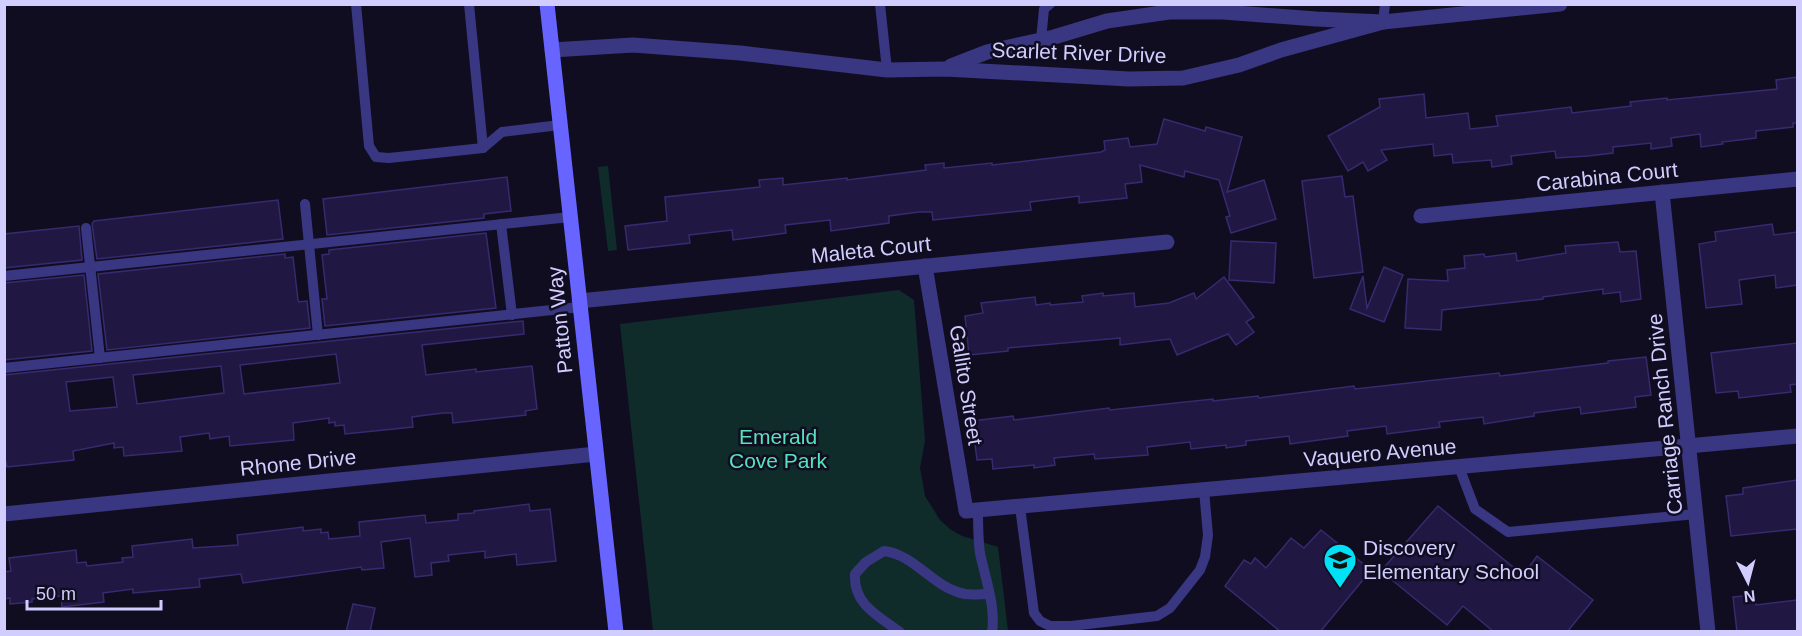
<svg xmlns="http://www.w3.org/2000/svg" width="1802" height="636" viewBox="0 0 1802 636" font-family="Arial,sans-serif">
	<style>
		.green { fill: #0f2c2a }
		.building { fill: #201843; stroke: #372a6f; stroke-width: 1.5; fill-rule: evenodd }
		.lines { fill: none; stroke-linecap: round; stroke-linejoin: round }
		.lane { stroke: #393682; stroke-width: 10 }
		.street { stroke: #393682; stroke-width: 15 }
		.secondary { stroke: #6764ff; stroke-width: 15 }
		.labels { text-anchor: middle; stroke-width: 5; stroke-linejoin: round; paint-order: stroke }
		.street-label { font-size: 21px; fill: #d2cdff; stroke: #100d21 }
		.park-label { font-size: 21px; fill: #56e2be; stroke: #100d21 }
		.poi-label { font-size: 21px; fill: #d2cdff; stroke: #100d21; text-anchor: start }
	</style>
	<rect width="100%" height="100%" fill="#100d21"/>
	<g class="green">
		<polygon points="608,166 617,250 608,251 598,167"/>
		<polygon points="899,290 914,300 925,441 920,468 925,496 940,520 950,529 962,536 998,547 1008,631 653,631 620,324"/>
	</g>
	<g class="building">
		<polygon points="1797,77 1797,123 1793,123 1793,127 1756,131 1756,138 1722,142 1723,144 1701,147 1700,134 1671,138 1672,146 1651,149 1651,143 1613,147 1613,153 1588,156 1556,158 1555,151 1511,156 1512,164 1492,167 1491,160 1453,163 1452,154 1434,156 1433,144 1381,150 1387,160 1368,171 1363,162 1348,171 1328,136 1380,107 1379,99 1424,94 1426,118 1468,113 1470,129 1498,126 1496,116 1571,107 1572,113 1631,106 1630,102 1667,98 1667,100 1777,89 1776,80"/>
		<polygon points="1164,119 1205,131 1206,127 1242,137 1227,192 1264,180 1276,219 1231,233 1226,217 1230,216 1219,180 1185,171 1184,177 1140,165 1142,182 1125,184 1127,198 1079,203 1079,196 1030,202 1031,210 933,220 932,212 919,212 889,216 889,223 831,231 830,220 785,225 786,233 733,240 732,230 689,235 690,243 628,250 625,226 667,221 665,197 760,187 759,180 783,178 783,185 847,178 847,180 926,170 925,165 944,163 944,168 992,163 992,165 1101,152 1105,150 1104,141 1128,138 1130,147 1157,144"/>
		<polygon points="1342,176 1345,197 1353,196 1363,272 1314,278 1302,181"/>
		<polygon points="507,177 511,211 484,214 484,218 327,235 323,199"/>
		<polygon points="278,200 283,239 97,259 92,224 94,221"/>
		<polygon points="1772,224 1774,235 1797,232 1797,285 1776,288 1775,275 1739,280 1742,304 1706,308 1699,244 1716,241 1715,232"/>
		<polygon points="79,226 82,260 4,268 4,234"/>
		<polygon points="486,233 496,308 325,326 322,299 327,299 322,255 329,254 329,250"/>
		<polygon points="1231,241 1276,243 1274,283 1229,280"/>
		<polygon points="1618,242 1620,252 1636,251 1641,299 1621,302 1620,292 1603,294 1603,289 1543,297 1543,299 1442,310 1441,330 1405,328 1408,279 1448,281 1447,270 1465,268 1464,256 1484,254 1485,257 1516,253 1517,261 1566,253 1565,246"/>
		<polygon points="285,254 285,258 293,257 298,300 299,302 307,301 310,328 107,350 98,274"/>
		<polygon points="1384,267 1403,275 1384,322 1350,309 1363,276 1367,308"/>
		<polygon points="84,275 92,351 4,360 4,283"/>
		<polygon points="1224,277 1254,317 1246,322 1254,332 1236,345 1228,334 1177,355 1170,339 1120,345 1120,338 1008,348 1008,351 969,355 965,316 983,313 981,303 1035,297 1036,305 1050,303 1050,305 1083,302 1082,296 1103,293 1103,296 1134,293 1135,307 1169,303 1194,293 1196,299"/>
		<path d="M523 321 524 334 422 345 426 375 476 369V372L532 366 537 409 525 411 526 415 453 423 452 413H443L412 417 413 427 345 434 344 425 335 426V422L329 423V418L293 423 294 440 230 446 229 436 210 439 209 433 180 437 182 451 124 456 123 447 114 448V443L73 451 74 460 7 467 6 462H4V375ZM336 354 340 383 244 394 240 365ZM221 366 224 393 137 404 133 375ZM113 377 117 407 70 411 66 382Z"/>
		<polygon points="1797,343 1797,384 1790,385 1791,392 1739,398 1738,391 1716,393 1711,353"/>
		<polygon points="1646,357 1651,395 1635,397 1636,407 1581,414 1580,407 1534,413 1534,416 1484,424 1483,417 1439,422 1440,427 1387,434 1386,426 1347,431 1348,436 1290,444 1289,436 1246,441 1246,445 1226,448 1226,445 1191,449 1190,442 1147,447 1148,455 1095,459 1094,454 1054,458 1055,465 1034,468 1034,465 993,469 992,459 977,460 972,421 1013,416 1014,420 1109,408 1110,410 1213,399 1213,401 1258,396 1259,398 1354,386 1355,389 1499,373 1500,376 1608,363 1608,361"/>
		<polygon points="1797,480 1797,529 1731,536 1726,496 1743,494 1743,488"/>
		<polygon points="529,504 530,511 550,509 556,561 517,565 516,554 485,558 485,551 448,555 449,561 431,563 432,575 415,577 410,538 381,542 384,568 362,570 361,567 243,583 241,574 199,579 200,587 133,593 133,589 103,593 104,602 62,607 61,596 32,599 32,602 10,604 10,598 4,599 4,572 11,571 9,558 76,550 77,563 86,562 87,566 123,562 122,558 133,557 132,546 192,539 193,548 238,545 237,535 303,527 303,531 321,529 321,533 328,532 329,539 360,536 359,522 425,515 426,523 458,520 458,514 474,513 474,511"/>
		<polygon points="1438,506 1523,575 1537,556 1593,600 1567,632 1494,632 1463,606 1447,625 1381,571"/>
		<polygon points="1321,530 1371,570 1320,632 1281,632 1225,586 1244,560 1251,564 1255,558 1266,568 1291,538 1304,548"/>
		<polygon points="1755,595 1756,605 1797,600 1797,632 1737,632 1733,597"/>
		<polygon points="353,604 375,608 370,632 346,632"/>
	</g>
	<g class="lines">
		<g class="lane">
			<polyline points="356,4 369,146 376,157 389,158 483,148 502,132 560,125"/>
			<polyline points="469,4 483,148"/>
			<polyline points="880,4 887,70"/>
			<polyline points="1383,22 1385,4"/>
			<polyline points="1041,40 1044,9 1050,4"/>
			<polyline points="305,204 318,335"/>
			<polyline points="501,224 512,315"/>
			<polyline points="86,228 100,358"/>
			<polyline points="4,276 570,217"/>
			<polyline points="4,368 580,307"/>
			<polyline points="1459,467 1475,509 1508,532 1696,514"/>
			<polyline points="1020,507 1034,613 1040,621 1050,626 1071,626 1157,616 1170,608 1200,570 1205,557 1208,535 1204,490"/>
			<path d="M978 510C978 524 978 539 980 553 985 578 996 606 992 632"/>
			<path d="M900 632C878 616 853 604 855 574L866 562 884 551C916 555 933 588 965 594 972 595 981 594 989 594"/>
		</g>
		<g class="street">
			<polyline points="552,50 633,45 740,53 887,70 945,69 1129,79 1183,78 1239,65 1281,50 1383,22"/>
			<polyline points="951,66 987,52 1054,37 1107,21 1169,12 1223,12 1316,19 1383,22 1560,4"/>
			<polyline points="1662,192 1708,632"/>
			<polyline points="1421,216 1798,179"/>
			<polyline points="925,266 966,511 1798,436"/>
			<polyline points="579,301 1167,242"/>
			<polyline points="4,514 596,454"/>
		</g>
		<polyline class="secondary" points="547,4 616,632"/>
	</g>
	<defs>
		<g id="school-pin" transform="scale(1.725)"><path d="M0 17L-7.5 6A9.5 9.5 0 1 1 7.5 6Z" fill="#00e1f8" stroke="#100d21"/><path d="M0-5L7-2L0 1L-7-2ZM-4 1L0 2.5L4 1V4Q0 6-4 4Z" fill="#111"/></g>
	</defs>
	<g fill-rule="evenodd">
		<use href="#school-pin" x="1340" y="560"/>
	</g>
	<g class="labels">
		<g class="street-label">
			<text transform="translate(1079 53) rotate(2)" y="7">Scarlet River Drive</text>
			<text transform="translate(1607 177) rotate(-6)" y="7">Carabina Court</text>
			<text transform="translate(871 250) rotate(-6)" y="7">Maleta Court</text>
			<text transform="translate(560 320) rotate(-96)" y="7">Patton Way</text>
			<text transform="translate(966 385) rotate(81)" y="7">Gallito Street</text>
			<text transform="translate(1665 414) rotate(-96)" y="7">Carriage Ranch Drive</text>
			<text transform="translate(1380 453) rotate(-5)" y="7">Vaquero Avenue</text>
			<text transform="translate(298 463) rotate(-6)" y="7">Rhone Drive</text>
		</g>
		<g class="park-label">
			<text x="778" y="444">Emerald<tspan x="778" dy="24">Cove Park</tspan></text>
		</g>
		<g class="poi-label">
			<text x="1363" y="555">Discovery<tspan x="1363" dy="24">Elementary School</tspan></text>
		</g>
	</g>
	<rect width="1802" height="636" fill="none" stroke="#d2cdff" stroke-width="12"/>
	<g transform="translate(1748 582) rotate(174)" stroke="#100d21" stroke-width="4.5" paint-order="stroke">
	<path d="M0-4.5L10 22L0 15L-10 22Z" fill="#d2cdff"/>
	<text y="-9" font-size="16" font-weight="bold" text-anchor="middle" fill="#d2cdff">N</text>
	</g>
	<path d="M27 600v9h134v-9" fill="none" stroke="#d2cdff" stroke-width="3"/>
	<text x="36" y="600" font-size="18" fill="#d2cdff" stroke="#100d21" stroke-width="4.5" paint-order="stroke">50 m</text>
</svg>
